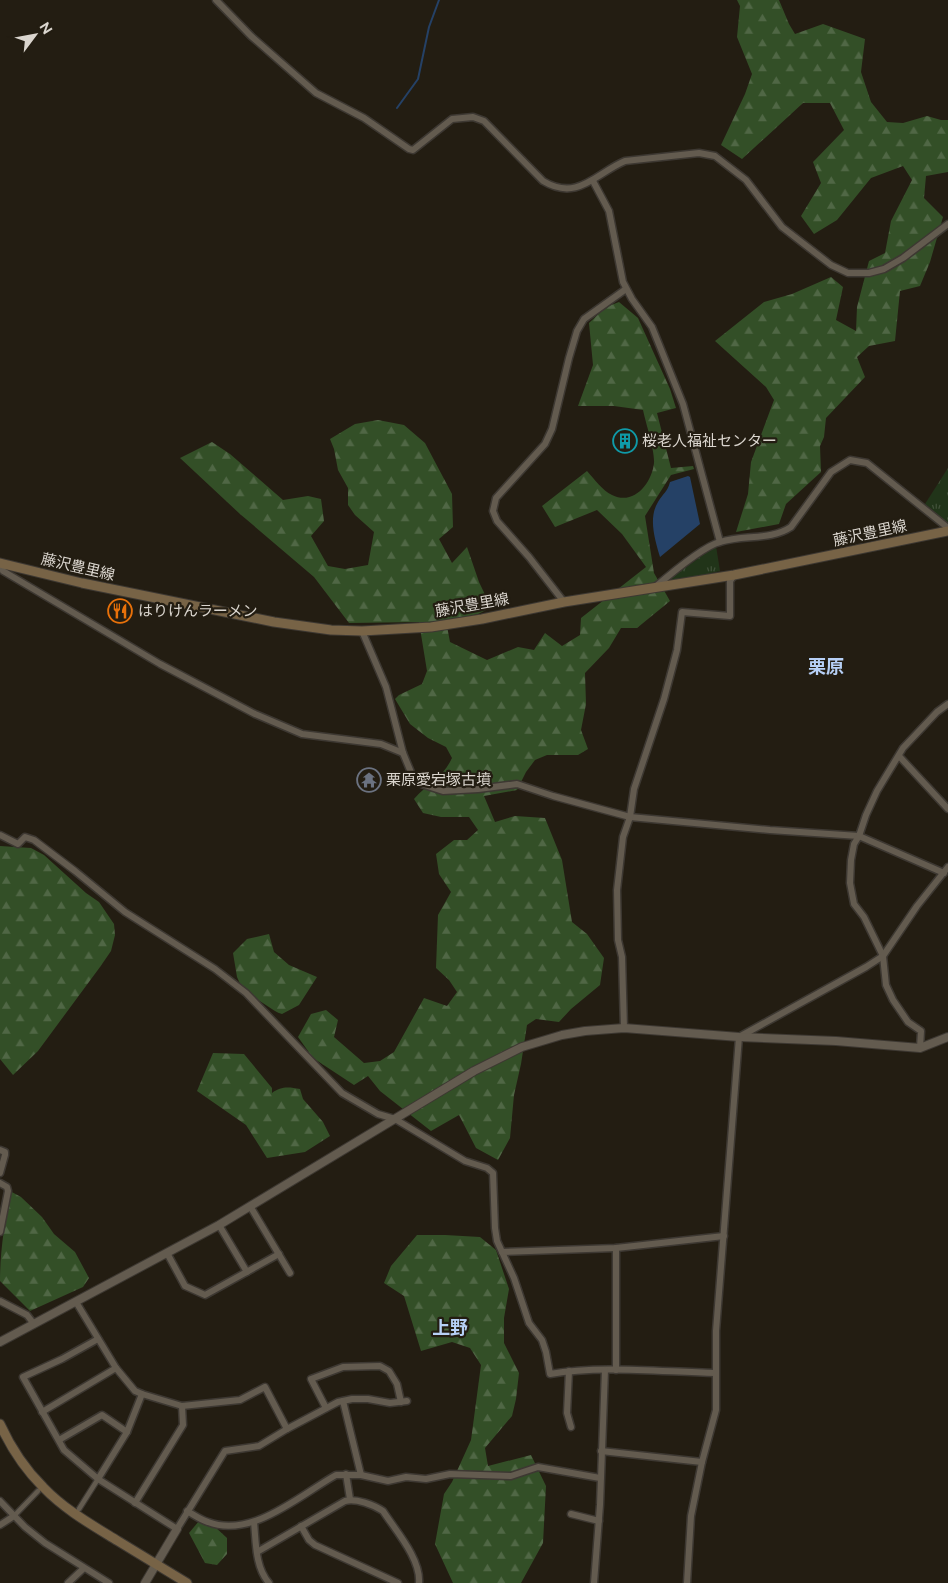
<svg xmlns="http://www.w3.org/2000/svg" width="948" height="1583" viewBox="0 0 948 1583" font-family="Raleway,'Noto Sans JP',sans-serif">
	<style>
		.grass { fill: url(#grass-tufts) }
		.forest { fill: url(#forest-firs) }
		.water { fill: #254166 }
		.lines { fill: none; stroke-linecap: round; stroke-linejoin: round }
		.stream { stroke: #254166; stroke-width: 2 }
		.pedestrian-casing { stroke: #3d3832; stroke-width: 7 }
		.minor-casing { stroke: #3d3832; stroke-width: 9 }
		.tertiary-casing { stroke: #3d3832; stroke-width: 10 }
		.secondary-casing { stroke: #3d3832; stroke-width: 11 }
		.pedestrian { stroke: #635b4f; stroke-width: 4.5 }
		.minor { stroke: #635b4f; stroke-width: 6 }
		.tertiary { stroke: #635b4f; stroke-width: 8 }
		.secondary { stroke: #776346; stroke-width: 9 }
		.labels { text-anchor: middle; stroke-width: 4.5; stroke-linejoin: round; paint-order: stroke }
		.poi-label { font-size: 15px; fill: #dad5ce; stroke: #231d12; text-anchor: start }
		.street-label { font-size: 15px; fill: #dad5ce; stroke: #231d12 }
		.quarter-label { font-size: 18px; font-weight: bold; fill: #b7d0f6; stroke: #231d12 }
	</style>
	<defs>
		<pattern id="grass-tufts" width="24" height="20" patternUnits="userSpaceOnUse" patternTransform="scale(1.25)"><rect width="24" height="20" fill="#213419"/><path d="M3 7l-1-3M5 7V3M7 7l1-3M15 17l-1-3M17 17v-4M19 17l1-3" fill="none" stroke="#415039"/></pattern>
		<pattern id="forest-firs" width="22" height="20" patternUnits="userSpaceOnUse" patternTransform="scale(1.25)"><rect width="22" height="20" fill="#334f27"/><path d="M5 1l3.5 6h-7zM16 11l3.5 6h-7z" fill="#506745"/></pattern>
	</defs>
	<rect width="100%" height="100%" fill="#231d12"/>
	<g class="grass">
		<polygon points="948,468 948,523 925,504"/>
		<polygon points="716,546 720,571 681,580 670,581 672,577"/>
	</g>
	<g class="forest">
		<polygon points="737,0 779,0 789,24 795,34 823,24 865,39 861,72 871,102 887,122 903,123 927,116 941,120 948,120 948,172 926,176 924,198 943,217 930,262 920,286 900,291 895,341 869,346 857,357 865,377 826,418 824,437 820,446 821,472 786,504 779,524 736,532 748,494 751,462 774,400 766,387 715,341 764,302 792,294 831,277 843,287 836,320 856,331 857,307 869,261 885,253 891,221 912,180 903,166 871,178 837,220 814,234 801,216 821,183 813,162 844,130 830,103 803,103 742,159 721,145 745,94 752,74 737,37 740,6"/>
		<path d="M619 302 638 318 670 389 676 408 657 413 671 468 693 466 694 469 671 475 645 516 654 573 670 601 637 628H621L609 648 585 673 586 704 581 730 588 749 578 755H547L535 760 526 772 517 790 484 796 495 822 515 816 545 818 562 860 572 922 587 934 604 958 600 985 571 1009 559 1022 536 1019 527 1025 521 1064 514 1095 510 1138 498 1160 476 1148 459 1115 431 1131 380 1091 368 1076 354 1085 313 1058 298 1037 311 1014 326 1010 338 1020 334 1037 364 1063 380 1061 394 1052 424 998 447 1006 457 992 449 980 436 968 438 915 451 892 439 874 436 854 454 840H467L478 830 469 817H441L423 813 414 799C428 783 443 778 452 758L446 747 428 738 410 724 395 699 399 695 422 684 427 671 419 622 349 623 314 577 240 514 180 458 212 442 230 454 283 500 308 496 321 499 324 521 311 536 328 566 345 569 368 565 374 532 355 515 348 505V488L338 470 334 449 330 439 355 424 378 420 404 425 425 443 452 494 453 527 439 539 452 563 467 547 479 582 489 603 488 609 478 614 446 621 450 642 487 660 518 647 534 650 545 633 562 646 580 635 581 618 646 567 622 534 597 510 555 527 542 506 587 471C595 480 602 490 612 495 634 506 652 483 654 463 655 451 646 424 643 410L614 406H578L593 365 589 323 606 307Z"/>
		<polygon points="0,846 31,848 44,855 86,893 99,902 114,924 115,935 111,951 100,967 38,1051 13,1075 0,1059"/>
		<path d="M269 934 274 952 289 965 317 977 299 1005 282 1014C269 1010 259 996 246 997L237 977 233 953 247 939Z"/>
		<path d="M213 1053 244 1054 272 1088V1093C281 1086 289 1087 300 1089L303 1099 323 1122 330 1136 305 1152 267 1158 246 1125 197 1091Z"/>
		<path d="M10 1191 21 1197 42 1217 54 1234 75 1252 89 1278 83 1287 30 1311 0 1281C0 1251 5 1221 10 1191Z"/>
		<polygon points="417,1235 445,1235 480,1237 496,1250 509,1289 504,1318 504,1343 519,1373 516,1399 512,1416 485,1448 488,1466 531,1455 546,1486 543,1543 521,1583 453,1583 435,1544 444,1494 452,1482 471,1440 481,1365 470,1348 452,1342 421,1351 404,1296 384,1283 391,1266"/>
		<polygon points="199,1521 214,1526 227,1538 227,1554 217,1565 205,1563 189,1533"/>
	</g>
	<path class="water" d="M688 476 690 477 700 524 660 557C655 540 648 518 658 502 663 493 667 493 670 482Z"/>
	<g class="lines">
		<polyline class="stream" points="397,108 418,79 429,27 439,0"/>
		<g class="pedestrian-casing">
			<g id="pedestrian">
				<polyline points="79,1509 98,1479"/>
				<polyline points="14,1516 38,1491"/>
			</g>
		</g>
		<g class="minor-casing">
			<g id="minor">
				<path d="M216 0 251 36 316 93 364 118 409 149 413 150 452 119 473 117 484 121 543 181C578 202 596 173 625 161L699 153 715 156 746 180 782 227 831 265 848 273H869L884 269 903 258 948 224"/>
				<polyline points="593,181 609,211 623,282 632,299 652,327 683,404 720,542"/>
				<polyline points="0,563 3,571 160,664 255,714 302,734 381,744 403,753"/>
				<path d="M654 588C668 576 704 546 720 542 744 534 770 541 791 527L831 472 850 460 867 463 948 528"/>
				<polyline points="564,602 529,557 497,521 493,511 496,498 545,444 552,429 569,358 577,331 584,319 626,289"/>
				<polyline points="362,631 386,687 403,753 415,782 443,791 478,789 517,784 553,796 630,817 770,830 859,836 944,873"/>
				<polyline points="899,756 948,809"/>
				<path d="M0 835 18 844 25 837 34 840 75 871 125 912 215 969 246 993 342 1093 378 1114 395 1119 465 1161 487 1168 493 1173 495 1228 497 1241 514 1278 529 1323 542 1340 546 1352 550 1374C601 1365 663 1372 715 1373"/>
				<polyline points="624,1028 622,957 618,940 617,890 623,837 630,817 634,789 664,699 677,650 682,612 730,616 730,581 734,575"/>
				<polyline points="920,1048 921,1031 908,1022 893,1000 886,985 883,956 864,917 854,904 850,883 851,860 854,844 859,836 866,815 877,791 903,748 937,712 948,704"/>
				<polyline points="0,1150 5,1152 5,1155 0,1173"/>
				<polyline points="0,1183 7,1187 8,1191 0,1232"/>
				<polyline points="250,1206 290,1273"/>
				<polyline points="219,1225 247,1272"/>
				<polyline points="502,1252 616,1248 724,1236"/>
				<polyline points="167,1253 185,1286 205,1295 279,1254"/>
				<polyline points="0,1301 27,1315 34,1324"/>
				<polyline points="76,1302 116,1368 135,1391 142,1394 182,1406 240,1400 265,1387 287,1429"/>
				<polyline points="98,1339 62,1359 23,1377 64,1450 98,1479 177,1529 225,1451 259,1446 287,1429 338,1402 352,1399 368,1399 390,1403 407,1401"/>
				<polyline points="616,1370 616,1248"/>
				<polyline points="569,1371 567,1413 571,1427"/>
				<polyline points="343,1401 361,1475"/>
				<polyline points="326,1408 311,1379 343,1367 380,1366 389,1371 397,1384 401,1402"/>
				<polyline points="42,1412 116,1368"/>
				<polyline points="59,1440 102,1415 127,1432"/>
				<polyline points="601,1451 702,1462"/>
				<polyline points="346,1474 350,1499"/>
				<polyline points="98,1479 127,1432 142,1394"/>
				<polyline points="0,1501 25,1527 45,1543 109,1583"/>
				<polyline points="135,1503 183,1425 182,1406"/>
				<path d="M187 1511C194 1515 201 1520 208 1522 252 1539 300 1495 336 1475H361L388 1481 406 1477 426 1479 450 1474 511 1476 538 1467 600 1478"/>
				<polyline points="571,1514 599,1521"/>
				<path d="M254 1522C256 1542 255 1567 269 1583"/>
				<polyline points="0,1525 14,1516"/>
				<polyline points="301,1526 309,1540 315,1545 398,1583"/>
				<path d="M257 1552 345 1501C356 1498 374 1505 383 1511 396 1531 421 1559 419 1583"/>
				<polyline points="68,1583 84,1568"/>
				<polyline points="594,1583 600,1505 605,1370"/>
				<polyline points="687,1583 691,1516 702,1462 716,1410 716,1331 739,1037 866,967 883,956 917,906 948,867"/>
			</g>
		</g>
		<g class="tertiary-casing">
			<g id="tertiary">
				<polyline points="0,1342 219,1225 474,1071 522,1047 562,1035 585,1031 624,1028 739,1037 836,1041 920,1048 948,1037"/>
				<polyline points="145,1583 177,1529"/>
			</g>
		</g>
		<g class="secondary-casing">
			<g id="secondary">
				<polyline points="0,563 82,583 274,622 331,630 362,631 431,627 482,619 564,602 734,575 948,531"/>
				<path d="M0 1424C11 1448 25 1469 43 1487 65 1510 92 1525 118 1541 141 1555 164 1569 187 1583"/>
			</g>
		</g>
		<use href="#pedestrian" class="pedestrian"/>
		<use href="#minor" class="minor"/>
		<use href="#tertiary" class="tertiary"/>
		<use href="#secondary" class="secondary"/>
	</g>
	<defs>
		<g id="building-ring" transform="scale(1.25)"><circle r="9.5" fill="#231d12" stroke="#0f9aa8" stroke-width="1.5"/><path d="M-4-6H4V6H1V3H-1V6H-4ZM-2.5-4.3h1.7v1.8h-1.7ZM.8-4.3h1.7v1.8H.8ZM-2.5-1h1.7V.8h-1.7ZM.8-1h1.7V.8H.8Z" fill="#0f9aa8"/></g>
		<g id="restaurant-ring" transform="scale(1.25)"><circle r="9.5" fill="#231d12" stroke="#e8710a" stroke-width="1.5"/><path d="M-5-6h1v4h1v-4h1v4h1v-4h1v5L-1.5 .5V6h-2V.5L-5-1ZM5-6V6H3V1.5H1.5Q1.5-4 5-6Z" fill="#e8710a"/></g>
		<g id="temple-ring" transform="scale(1.25)"><circle r="9.5" fill="#231d12" stroke="#6b7280" stroke-width="1.5"/><path d="M0-6L5-2H3V0L6.5 2.5H4V6H1.5V3h-3V6H-4V2.5H-6.5L-3 0V-2H-5Z" fill="#6b7280"/></g>
	</defs>
	<g fill-rule="evenodd">
		<use href="#building-ring" x="625" y="441"/>
		<use href="#restaurant-ring" x="120" y="611"/>
		<use href="#temple-ring" x="369" y="780"/>
	</g>
	<g class="labels">
		<g class="poi-label">
			<text x="642" y="446">桜老人福祉センター</text>
			<text x="138" y="616">はりけんラーメン</text>
			<text x="386" y="785">栗原愛宕塚古墳</text>
		</g>
		<g class="street-label">
			<text transform="translate(870 533) rotate(-12)" y="5">藤沢豊里線</text>
			<text transform="translate(78 567) rotate(13)" y="5">藤沢豊里線</text>
			<text transform="translate(472 605) rotate(-10)" y="5">藤沢豊里線</text>
		</g>
		<g class="quarter-label">
			<text x="826" y="673">栗原</text>
			<text x="450" y="1334">上野</text>
		</g>
	</g>
	<g transform="translate(35 35) rotate(58)" stroke="#231d12" stroke-width="4" paint-order="stroke">
	<path d="M0-4L9 19L0 12L-9 19Z" fill="#dad5ce"/>
	<text y="-8" font-size="14" font-weight="bold" text-anchor="middle" fill="#dad5ce">N</text>
	</g>
</svg>
